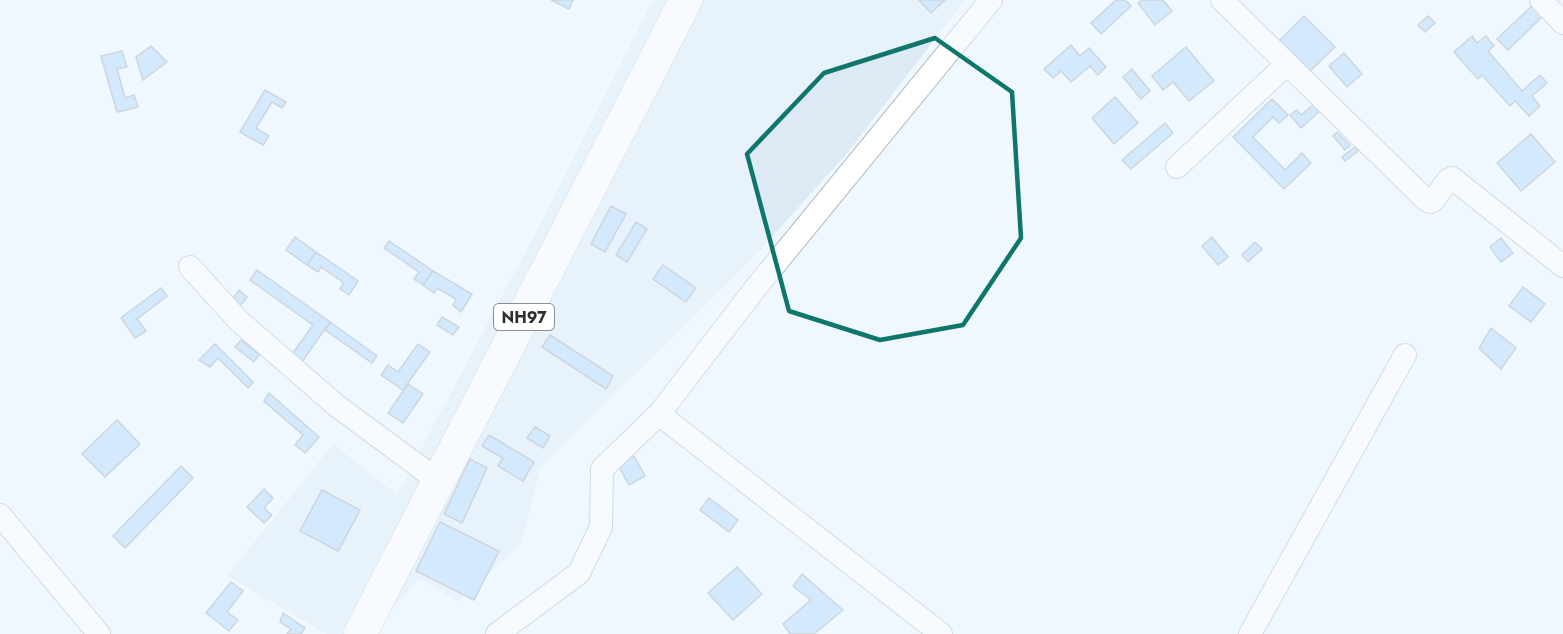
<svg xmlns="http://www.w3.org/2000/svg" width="1563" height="634" viewBox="0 0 1563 634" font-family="Jost,sans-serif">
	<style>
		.built { fill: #ddeaf6 }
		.building { fill: #b0d9fd; stroke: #a4abb2; stroke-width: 1.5 }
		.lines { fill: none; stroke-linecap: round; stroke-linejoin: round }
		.minor-casing { stroke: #b1b8be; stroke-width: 24 }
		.trunk-casing { stroke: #b1b8be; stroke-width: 34 }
		.minor { stroke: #fff; stroke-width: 22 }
		.trunk { stroke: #fff; stroke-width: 33 }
		.marked { fill: none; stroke: #0f766e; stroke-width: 4.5; stroke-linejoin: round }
		.labels { text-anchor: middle; stroke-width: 4.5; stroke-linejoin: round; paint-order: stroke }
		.shield { fill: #fff; stroke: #6c6d70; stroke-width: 1.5 }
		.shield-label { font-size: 16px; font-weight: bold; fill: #2d2f32 }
	</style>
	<rect width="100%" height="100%" fill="#f0f8ff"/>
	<polygon class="built" points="653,0 965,0 848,152 753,258 541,467 522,542 459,602 419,579 369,634 327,634 227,576 333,444 397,495 545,215"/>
	<g class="building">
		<polygon points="551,0 573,0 569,9"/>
		<polygon points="919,0 945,0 931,13"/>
		<polygon points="1116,0 1125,0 1131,6 1101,34 1091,23"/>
		<polygon points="1142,0 1163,0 1172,11 1155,25 1138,3"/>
		<polygon points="1534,4 1544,15 1508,50 1497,39"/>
		<polygon points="1304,16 1335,47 1309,72 1279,41"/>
		<polygon points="1428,16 1435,23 1425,32 1418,25"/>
		<polygon points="1472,36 1477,43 1486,36 1494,46 1488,51 1522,91 1540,75 1547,83 1532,96 1540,106 1529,116 1515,101 1510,106 1482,75 1478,79 1454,52"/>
		<polygon points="1071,45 1080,56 1089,48 1106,67 1098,75 1090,66 1071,82 1061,71 1053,78 1044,69"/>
		<polygon points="151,46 167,62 143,80 136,57"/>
		<polygon points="1186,47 1214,81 1189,101 1173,82 1163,90 1152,76"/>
		<polygon points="122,51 127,67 117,69 125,98 134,95 138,107 117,112 101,56"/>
		<polygon points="1344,53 1362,74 1347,87 1329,66"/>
		<polygon points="1132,69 1150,91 1141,99 1123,77"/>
		<polygon points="265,90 286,102 282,108 272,102 256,128 269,136 263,145 240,132"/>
		<polygon points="1115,97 1138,123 1114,144 1092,118"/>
		<polygon points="1272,99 1288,115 1279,123 1273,117 1253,137 1285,170 1302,153 1311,163 1284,189 1233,137"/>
		<polygon points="1313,105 1319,112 1301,128 1290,115 1297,110 1301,115"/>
		<polygon points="1165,123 1173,133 1131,169 1122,160"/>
		<polygon points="1337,132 1350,145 1345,150 1333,136"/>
		<polygon points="1531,134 1555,162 1521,191 1497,163"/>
		<polygon points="1355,147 1358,151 1345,161 1342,157"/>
		<polygon points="611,206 626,214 605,252 591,244"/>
		<polygon points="636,222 647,229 627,262 616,255"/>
		<polygon points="295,237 316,252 307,265 286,250"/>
		<polygon points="1212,237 1228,257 1218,265 1202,246"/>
		<polygon points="1501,238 1513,253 1501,262 1490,247"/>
		<polygon points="389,241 433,271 423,285 414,279 419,272 384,248"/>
		<polygon points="1255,242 1262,249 1248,262 1242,255"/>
		<polygon points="316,252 358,281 349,295 340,289 344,283 321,267 318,272 307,265"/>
		<polygon points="663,265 696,288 686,302 653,279"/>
		<polygon points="257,270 330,322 302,362 292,354 313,325 250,280"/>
		<polygon points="433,271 472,294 461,312 453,305 456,299 437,288 434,293 423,285"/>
		<polygon points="1523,287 1545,304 1531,322 1509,306"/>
		<polygon points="161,288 167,296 137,319 146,331 135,338 121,318"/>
		<polygon points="239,290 247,297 238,309 230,303"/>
		<polygon points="442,317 459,327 453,335 437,325"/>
		<polygon points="330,322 377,356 372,363 325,330"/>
		<polygon points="1491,328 1516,348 1501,369 1479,348"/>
		<polygon points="550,335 613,376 606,389 542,347"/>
		<polygon points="241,340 259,355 254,362 235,347"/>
		<polygon points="215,344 253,382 248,388 218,358 210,367 199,360"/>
		<polygon points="418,344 430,352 403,390 381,375 388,365 398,372"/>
		<polygon points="408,384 423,394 403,423 388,413"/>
		<polygon points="269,393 319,437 305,453 295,445 303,435 264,401"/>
		<polygon points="117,420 140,444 105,477 82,454"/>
		<polygon points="535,427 550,436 543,448 527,438"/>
		<polygon points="489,435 534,462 523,481 498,466 503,458 482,446"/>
		<polygon points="634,456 645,476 629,485 618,465"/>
		<polygon points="470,459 487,468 462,523 444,514"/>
		<polygon points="181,466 193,478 125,548 113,536"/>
		<polygon points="264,489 273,498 264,508 272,515 264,523 247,507"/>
		<polygon points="322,490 360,510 338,551 300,531"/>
		<polygon points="709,498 738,520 729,532 700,510"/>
		<polygon points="440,522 499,551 474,600 416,571"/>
		<polygon points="737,567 762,594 733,620 708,593"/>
		<polygon points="802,574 843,610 814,634 790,634 783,624 811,600 793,586"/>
		<polygon points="231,582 243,591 227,612 238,620 229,631 206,613"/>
		<polygon points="283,613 305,628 301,634 287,634 291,629 280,622"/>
	</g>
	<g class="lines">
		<g class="minor-casing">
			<g id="minor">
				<polyline points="1222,0 1426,200 1430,202 1433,201 1448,180 1452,178 1563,266"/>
				<polyline points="1541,0 1563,23"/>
				<polyline points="1177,167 1287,64"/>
				<polyline points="190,267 239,321 337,406 440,482"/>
				<polyline points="659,414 941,634"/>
				<polyline points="0,515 99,634"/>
				<polyline points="497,634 579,573 601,527 602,469 659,414 754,290 991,0"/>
				<polyline points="1250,634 1405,355"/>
			</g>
		</g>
		<g class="trunk-casing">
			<polyline id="trunk" points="360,634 686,0"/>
		</g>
		<use href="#minor" class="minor"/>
		<use href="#trunk" class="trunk"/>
	</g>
	<path d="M0 0H1563V634H0ZM935 38 1012 92 1021 238 963 325 880 340 789 311 747 154 824 73Z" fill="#f0f8ff" fill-opacity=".55" fill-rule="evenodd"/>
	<path class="marked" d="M935 38 1012 92 1021 238 963 325 880 340 789 311 747 154 824 73Z"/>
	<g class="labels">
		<rect class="shield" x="494" y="304" width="60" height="26" rx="4.5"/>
		<g class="shield-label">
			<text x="524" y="323">NH97</text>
		</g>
	</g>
</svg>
